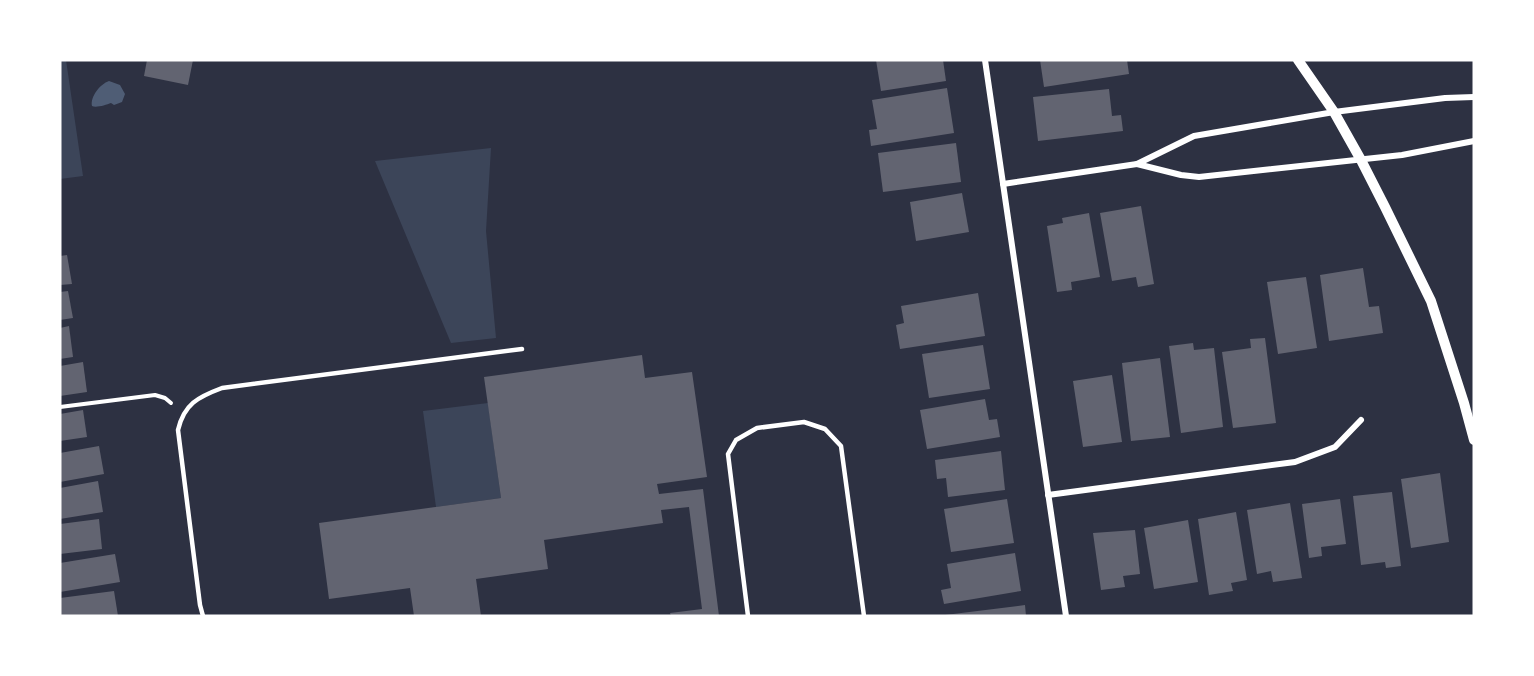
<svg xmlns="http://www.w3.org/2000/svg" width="1534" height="676" viewBox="0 0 1534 676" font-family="Lato,sans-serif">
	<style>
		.green { fill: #3c4559 }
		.water { fill: #4f5d75 }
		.building { fill: #626471 }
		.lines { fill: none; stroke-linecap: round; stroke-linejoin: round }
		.path { stroke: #fff; stroke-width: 4 }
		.service { stroke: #fff; stroke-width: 4.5 }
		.minor { stroke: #fff; stroke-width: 6 }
		.tertiary { stroke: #fff; stroke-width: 10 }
	</style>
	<rect width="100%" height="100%" fill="#2d3142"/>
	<g class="green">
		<polygon points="60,60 66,60 83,176 60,179"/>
		<polygon points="491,148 486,231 496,338 451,343 375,161"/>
		<polygon points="488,403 501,498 436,507 423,411"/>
	</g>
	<path class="water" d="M109 81 120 85 125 94 122 102 114 105 111 103C106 105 96 108 92 106 90 97 100 84 109 81Z"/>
	<g class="building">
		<polygon points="147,60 193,60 188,85 144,76"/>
		<polygon points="876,60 943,60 946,81 881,91"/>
		<polygon points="1040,60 1127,60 1129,74 1044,87"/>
		<polygon points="947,88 954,133 871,146 869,130 877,129 872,100"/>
		<polygon points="1109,89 1112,116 1121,115 1123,131 1038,141 1033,97"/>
		<polygon points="956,143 961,182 883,192 878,153"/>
		<polygon points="962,193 969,232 916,241 910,202"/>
		<polygon points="1141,206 1154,284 1138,287 1136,277 1112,281 1100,213"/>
		<polygon points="1089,213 1100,277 1071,282 1072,290 1057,292 1047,226 1063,223 1062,218"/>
		<polygon points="67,255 72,284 60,285 60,256"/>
		<polygon points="1363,268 1369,307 1379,306 1383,333 1329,341 1320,275"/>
		<polygon points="1306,277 1317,348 1278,354 1267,282"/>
		<polygon points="68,291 73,318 60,320 60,292"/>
		<polygon points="978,293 985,336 900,349 896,325 904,323 901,306"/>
		<polygon points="69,326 73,357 60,359 60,328"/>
		<polygon points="1265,338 1276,423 1233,428 1222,352 1251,348 1250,339"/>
		<polygon points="1193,343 1194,350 1214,348 1223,427 1181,433 1169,346"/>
		<polygon points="983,345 990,389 929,398 922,354"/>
		<polygon points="642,355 645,378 692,372 707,477 657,484 659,494 703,489 719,616 671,616 670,613 702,609 689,507 661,510 663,523 544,540 548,569 476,579 481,616 414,616 410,588 329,599 319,523 501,498 484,377"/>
		<polygon points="1160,358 1170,437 1131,441 1122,363"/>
		<polygon points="83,362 87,392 60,396 60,366"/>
		<polygon points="1112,375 1122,442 1083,447 1073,381"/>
		<polygon points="985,399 989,420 997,419 1000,437 927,449 920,410"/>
		<polygon points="83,410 87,437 60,441 60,414"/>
		<polygon points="99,446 104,474 60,482 60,453"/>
		<polygon points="1001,451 1005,490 948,497 946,478 937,479 935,460"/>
		<polygon points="1440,473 1449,542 1411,548 1401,479"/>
		<polygon points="98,481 103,512 60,519 60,488"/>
		<polygon points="1392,492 1401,566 1386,568 1385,562 1361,565 1353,496"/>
		<polygon points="1007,499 1014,543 951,552 944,509"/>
		<polygon points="1340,499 1346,544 1321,547 1322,556 1309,558 1302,504"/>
		<polygon points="1290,503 1302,578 1273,582 1271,571 1257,574 1247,510"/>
		<polygon points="1236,512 1247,580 1231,583 1233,591 1209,595 1198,519"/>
		<polygon points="99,519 102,549 60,554 60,524"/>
		<polygon points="1188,520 1198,582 1154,589 1144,528"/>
		<polygon points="1135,530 1140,574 1123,576 1125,587 1101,590 1093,533"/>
		<polygon points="1015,553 1021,591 944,604 941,590 951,588 947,564"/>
		<polygon points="115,554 120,582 60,592 60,563"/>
		<polygon points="114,591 118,616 60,616 60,598"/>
		<polygon points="1025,605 1026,616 945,616 945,615"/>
	</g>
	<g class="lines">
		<polyline class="path" points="60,407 155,395 165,398 171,403"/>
		<g class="service">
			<path d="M203 616 200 605 178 430C184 404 198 397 222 388L522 349"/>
			<polyline points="748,616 728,454 736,440 757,428 804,422 825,429 841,446 864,616"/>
		</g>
		<g class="minor">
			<polyline points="985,60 1066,616"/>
			<polyline points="1137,164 1181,175 1199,177 1402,155 1474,141"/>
			<polyline points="1003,184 1137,164 1194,136 1334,112 1445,98 1474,97"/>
			<polyline points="1048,495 1295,462 1335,447 1361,420"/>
		</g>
		<polyline class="tertiary" points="1298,60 1334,112 1361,160 1385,207 1431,301 1464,403 1474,440"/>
	</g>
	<rect width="1534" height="676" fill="none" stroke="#ffffff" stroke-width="123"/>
</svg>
